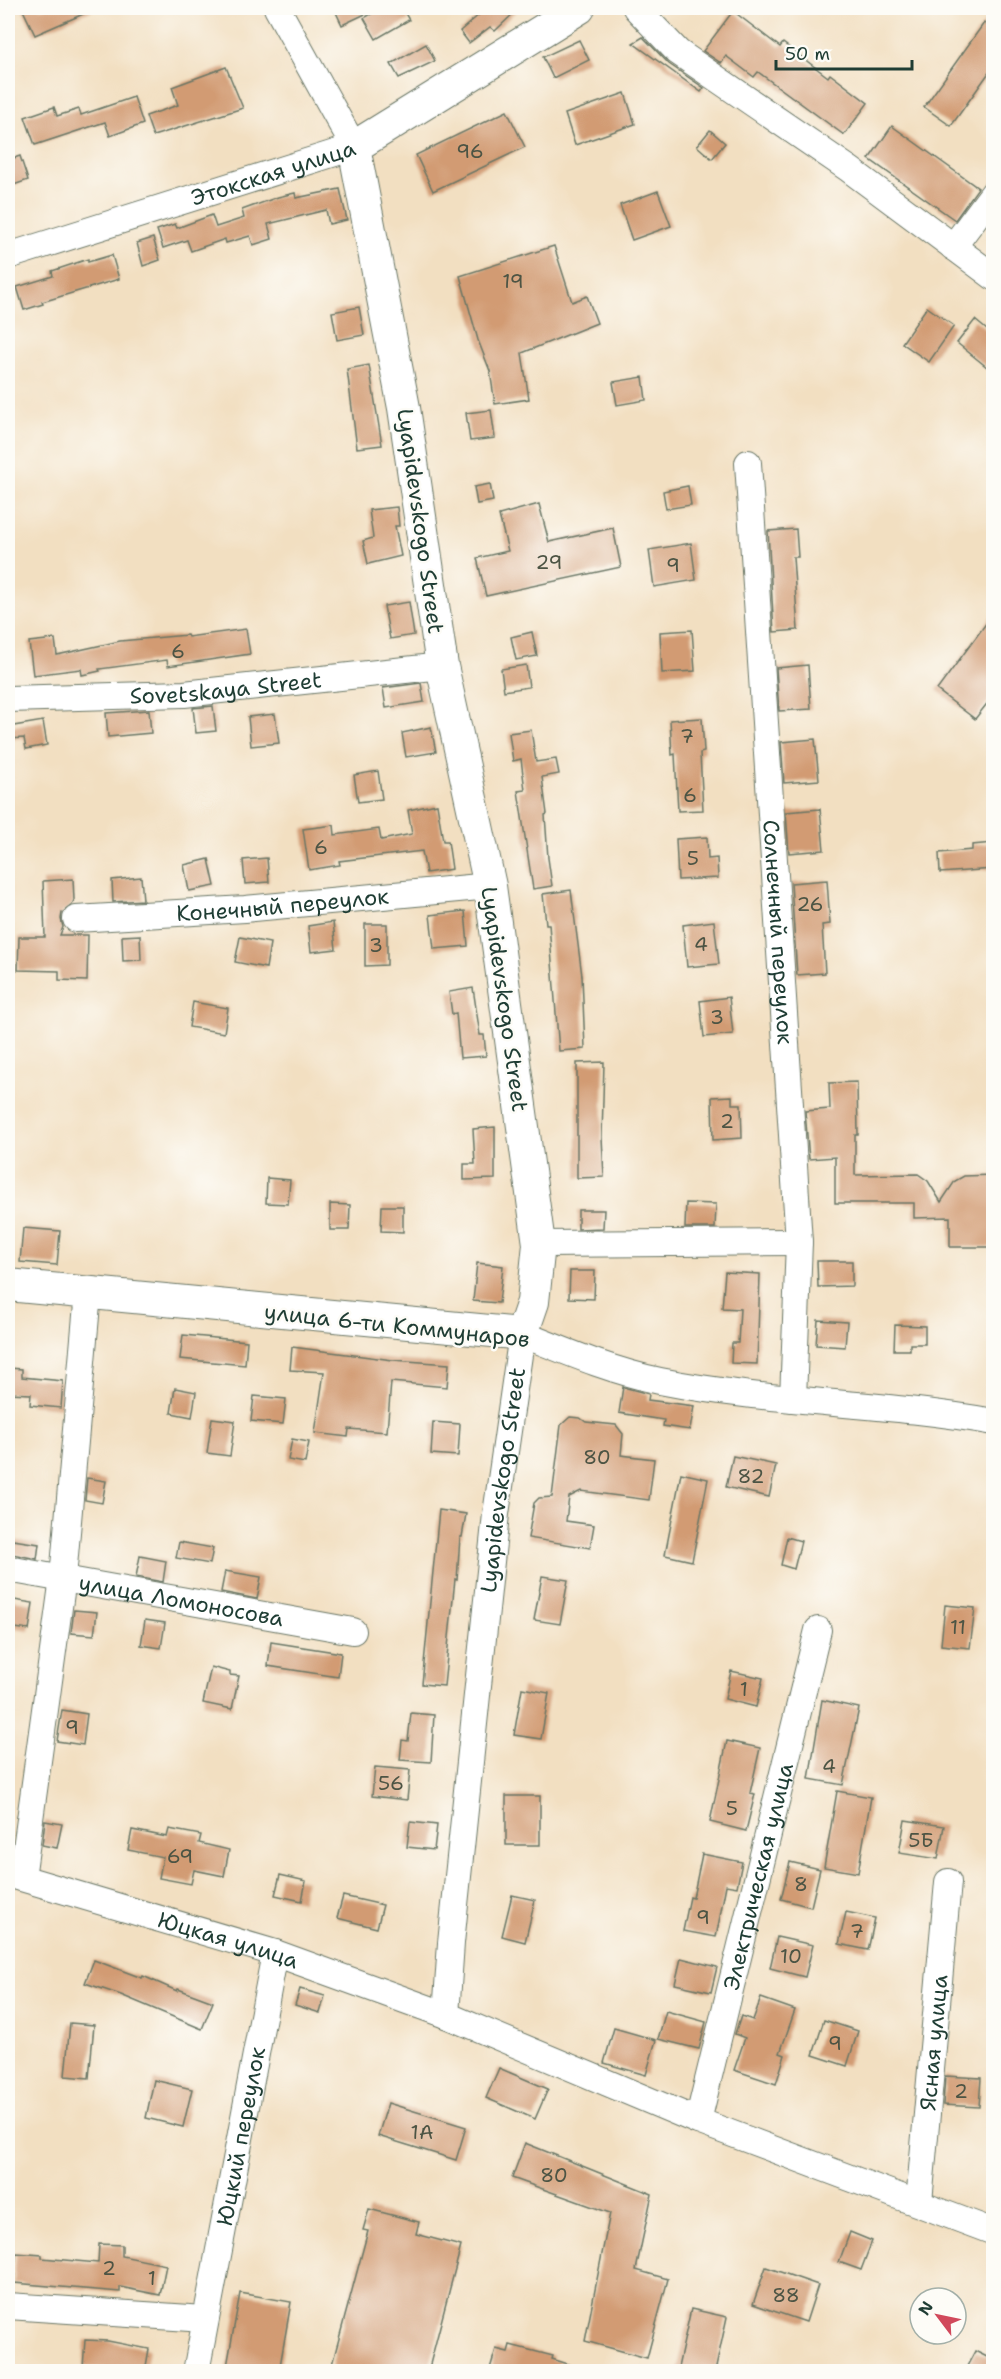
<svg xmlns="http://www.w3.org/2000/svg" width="1001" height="2379" viewBox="0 0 1001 2379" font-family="'Shantell Sans',sans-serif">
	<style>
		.building { fill: #d29b73 }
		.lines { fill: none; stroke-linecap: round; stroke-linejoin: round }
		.minor-casing { stroke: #697665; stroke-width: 28 }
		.major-casing { stroke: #697665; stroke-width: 34 }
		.minor { stroke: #fff; stroke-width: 26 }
		.major { stroke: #fff; stroke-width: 32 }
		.labels { text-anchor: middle; stroke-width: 5; stroke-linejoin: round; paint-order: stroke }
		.number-label { font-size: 20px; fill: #4c5444 }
		.street-label { font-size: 22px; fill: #1f3d34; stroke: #fdfcf7 }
	</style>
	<rect width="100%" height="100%" fill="#fdfcf7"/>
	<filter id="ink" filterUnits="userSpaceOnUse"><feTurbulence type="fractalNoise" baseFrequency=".0167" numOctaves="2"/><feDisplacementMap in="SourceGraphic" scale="12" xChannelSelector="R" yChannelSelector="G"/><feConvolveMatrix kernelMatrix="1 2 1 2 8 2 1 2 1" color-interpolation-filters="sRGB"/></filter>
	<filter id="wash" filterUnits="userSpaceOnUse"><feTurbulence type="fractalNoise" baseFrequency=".008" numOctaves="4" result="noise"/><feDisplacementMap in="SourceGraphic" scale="24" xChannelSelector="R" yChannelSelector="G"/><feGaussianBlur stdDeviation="1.35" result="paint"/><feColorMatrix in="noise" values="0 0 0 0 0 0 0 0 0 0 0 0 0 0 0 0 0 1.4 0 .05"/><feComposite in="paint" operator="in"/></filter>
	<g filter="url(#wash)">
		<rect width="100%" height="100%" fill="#f2dfc1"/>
		<g id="blocks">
			<g class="building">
				<polygon points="22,8 97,8 35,35"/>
				<polygon points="334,8 378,8 342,25"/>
				<polygon points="382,8 402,8 409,20 376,39 364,18"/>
				<polygon points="487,8 519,8 495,31 490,27 469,43 460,31"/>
				<polygon points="733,11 780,47 783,43 828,77 830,74 868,103 844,135 758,72 754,77 726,56 721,63 703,51"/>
				<polygon points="984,23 993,29 993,67 951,126 924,107"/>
				<polygon points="643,37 669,64 704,88 701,92 633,43"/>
				<polygon points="579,40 589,60 553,78 543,57"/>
				<polygon points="426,44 435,61 399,78 391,64"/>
				<polygon points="226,67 243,108 153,136 146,116 178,105 172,87"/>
				<polygon points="625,93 635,124 575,145 565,114"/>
				<polygon points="134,97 143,124 110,136 105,122 35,145 25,117 54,107 57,116 79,109 81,115"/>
				<polygon points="507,111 525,147 433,191 416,155"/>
				<polygon points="892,126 978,188 955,220 869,159"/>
				<polygon points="710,130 725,143 712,159 697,146"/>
				<polygon points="20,156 28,180 8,187 8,160"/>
				<polygon points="340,189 347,220 329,224 326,210 268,224 272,239 253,245 250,236 226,243 225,239 191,251 187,240 163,248 157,230 175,224 177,228 212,215 216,227 244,218 242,210 278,197 295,193 296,198"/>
				<polygon points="658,191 671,226 632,240 620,205"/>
				<polygon points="153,238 160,260 143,266 137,243"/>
				<polygon points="554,246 572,302 587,296 597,323 522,353 529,399 495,404 490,371 478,340 460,276"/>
				<polygon points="112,255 119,279 42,302 43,304 24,310 17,287 53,276 52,271 88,259 88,262"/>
				<polygon points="359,307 364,335 337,340 332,312"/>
				<polygon points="927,307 954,326 929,362 902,343"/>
				<polygon points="975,320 993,335 993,372 957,343"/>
				<polygon points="369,365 382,445 357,448 347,369"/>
				<polygon points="643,377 646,400 617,405 613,382"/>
				<polygon points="491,410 495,438 470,441 466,413"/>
				<polygon points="490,484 493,501 477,504 474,487"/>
				<polygon points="688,486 691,505 666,509 663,491"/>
				<polygon points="539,504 549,542 613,528 621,567 486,596 477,558 508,551 499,515"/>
				<polygon points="397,507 399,526 395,526 401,556 368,564 363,541 373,538 369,510"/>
				<polygon points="796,529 798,557 793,557 798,630 774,632 768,531"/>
				<polygon points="691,543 696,580 654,587 649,550"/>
				<polygon points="409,602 414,635 390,639 384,606"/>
				<polygon points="993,614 993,696 975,719 937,690"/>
				<polygon points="246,629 250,654 168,666 167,660 99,669 100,671 82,675 81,669 33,675 29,642 55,639 57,655 120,641 187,635 188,637"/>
				<polygon points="692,630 695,671 662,673 660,632"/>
				<polygon points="532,632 537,656 516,660 511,637"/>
				<polygon points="526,665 529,687 504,691 501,669"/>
				<polygon points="808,665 811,709 779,711 776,668"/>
				<polygon points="421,683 424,702 386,708 383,688"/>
				<polygon points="213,706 216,731 196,733 193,708"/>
				<polygon points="149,710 151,733 108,737 106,713"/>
				<polygon points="275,714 279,743 251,746 248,717"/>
				<polygon points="702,718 704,752 700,753 703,810 678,811 675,754 672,755 670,720"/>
				<polygon points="43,721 47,745 26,749 24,738 8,739 8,727"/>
				<polygon points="431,727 436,752 406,757 402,733"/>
				<polygon points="531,730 536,762 556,759 559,774 542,777 547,814 545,815 548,858 552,886 533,889 518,791 525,790 521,759 513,761 509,733"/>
				<polygon points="815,739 819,780 784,783 781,742"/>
				<polygon points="378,771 382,799 358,802 354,775"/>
				<polygon points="437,804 443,841 448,841 452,869 426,873 422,851 339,861 340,865 309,870 303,829 334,825 335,835 379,829 381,840 412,834 408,810"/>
				<polygon points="820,809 824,850 789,853 786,812"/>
				<polygon points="707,837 708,859 717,858 718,878 678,880 676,839"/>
				<polygon points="993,843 993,869 940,873 939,853 972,850 972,845"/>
				<polygon points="267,858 269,882 245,884 243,860"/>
				<polygon points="209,859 215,886 189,891 184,865"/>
				<polygon points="141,877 143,900 113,902 112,880"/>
				<polygon points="73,879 74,900 72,905 62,913 61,919 63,927 60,935 88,935 87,981 59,980 59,971 18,970 19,937 45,937 43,881"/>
				<polygon points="827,880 830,924 822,925 825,973 797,975 791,883"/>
				<polygon points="571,890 582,976 585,1049 559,1051 549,924 546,924 543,894"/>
				<polygon points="465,911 468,946 434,949 430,915"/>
				<polygon points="714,921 719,964 687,967 683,925"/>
				<polygon points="333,922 336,949 311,952 308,926"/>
				<polygon points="365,924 387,924 387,965 365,966"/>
				<polygon points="140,935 141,960 123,961 122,936"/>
				<polygon points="240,937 270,943 266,968 235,962"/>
				<polygon points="473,988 480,1035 484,1035 486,1056 460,1058 456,1013 452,1014 449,992"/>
				<polygon points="729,997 733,1034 704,1037 700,1001"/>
				<polygon points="193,1002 228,1008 224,1033 189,1027"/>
				<polygon points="604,1062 602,1137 604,1177 577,1178 577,1063"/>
				<polygon points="857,1082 858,1135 855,1135 855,1175 918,1174 928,1181 941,1202 955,1181 964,1176 993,1175 993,1247 950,1247 950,1217 914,1218 914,1203 835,1203 835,1157 809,1159 805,1111 830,1109 829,1083"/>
				<polygon points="732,1096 732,1104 741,1104 742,1138 713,1140 712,1097"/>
				<polygon points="495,1127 495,1179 464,1180 464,1164 475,1164 473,1129"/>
				<polygon points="267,1178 290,1180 288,1204 266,1203"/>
				<polygon points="686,1203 716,1204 715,1228 685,1228"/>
				<polygon points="330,1204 350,1205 349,1230 330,1230"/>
				<polygon points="382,1206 403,1206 403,1232 381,1231"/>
				<polygon points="578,1210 604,1210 603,1228 578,1229"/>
				<polygon points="23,1228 60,1231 57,1265 20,1262"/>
				<polygon points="817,1261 852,1261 852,1286 818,1287"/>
				<polygon points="477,1263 503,1266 499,1303 473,1301"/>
				<polygon points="570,1271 595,1271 594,1299 569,1298"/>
				<polygon points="725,1272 760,1274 757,1364 731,1363 732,1343 738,1343 740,1309 722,1308"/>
				<polygon points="818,1320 847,1322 845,1347 816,1345"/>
				<polygon points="895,1325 925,1326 925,1344 910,1344 910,1350 894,1350"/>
				<polygon points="183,1335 247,1341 245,1365 180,1359"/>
				<polygon points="292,1347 393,1360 449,1364 447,1387 391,1382 387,1432 349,1429 348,1437 315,1433 324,1372 290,1370"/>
				<polygon points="8,1368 22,1369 22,1377 63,1381 61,1408 30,1405 31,1394 8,1393"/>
				<polygon points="623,1387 649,1394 648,1400 694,1406 690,1430 663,1426 664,1420 619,1413"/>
				<polygon points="175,1388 196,1392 192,1417 171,1413"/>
				<polygon points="254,1396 286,1399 283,1424 251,1421"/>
				<polygon points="570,1417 580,1418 586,1422 616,1425 623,1434 621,1455 654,1459 649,1500 581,1491 569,1497 566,1521 594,1525 590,1548 528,1538 534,1503 539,1498 552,1497 561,1425"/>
				<polygon points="212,1418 235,1421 230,1456 207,1453"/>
				<polygon points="433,1422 460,1424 458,1456 431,1454"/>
				<polygon points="292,1439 309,1442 305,1463 288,1460"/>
				<polygon points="733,1456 776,1465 769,1497 726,1487"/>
				<polygon points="681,1473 708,1479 692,1561 665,1555"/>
				<polygon points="87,1478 106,1481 102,1503 85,1500"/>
				<polygon points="439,1510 466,1514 462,1537 460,1537 457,1580 455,1579 444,1686 422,1684"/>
				<polygon points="787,1537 801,1541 794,1569 781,1565"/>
				<polygon points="13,1540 39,1544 37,1559 12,1554"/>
				<polygon points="179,1542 213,1548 210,1564 176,1558"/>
				<polygon points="140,1556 166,1561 163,1582 136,1577"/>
				<polygon points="225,1571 261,1577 257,1599 221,1592"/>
				<polygon points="542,1576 568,1580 560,1624 534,1620"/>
				<polygon points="8,1599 33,1603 29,1630 8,1627"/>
				<polygon points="945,1605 975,1608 970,1648 941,1645"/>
				<polygon points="74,1610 97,1612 94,1635 71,1633"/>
				<polygon points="145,1620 165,1623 161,1648 141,1645"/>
				<polygon points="271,1642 341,1653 338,1677 268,1666"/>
				<polygon points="211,1667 230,1672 230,1675 239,1676 232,1709 203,1703"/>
				<polygon points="731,1671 763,1678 756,1707 725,1699"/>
				<polygon points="522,1688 549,1693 541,1739 514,1735"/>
				<polygon points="822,1700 859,1708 843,1785 809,1779"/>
				<polygon points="62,1710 87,1714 83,1745 57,1741"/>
				<polygon points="411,1713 434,1715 431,1762 400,1760 402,1740 408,1741"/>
				<polygon points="727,1741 760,1748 750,1793 755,1794 746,1831 710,1822"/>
				<polygon points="375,1767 410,1770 407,1800 372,1796"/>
				<polygon points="837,1791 871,1797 858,1873 824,1867"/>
				<rect x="506" y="1796" width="34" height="49"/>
				<polygon points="905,1820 944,1826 938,1859 899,1853"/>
				<polygon points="45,1821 62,1824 57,1848 42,1845"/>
				<polygon points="410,1822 437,1825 434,1850 407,1847"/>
				<polygon points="169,1829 201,1835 199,1843 229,1850 224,1876 194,1870 191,1884 159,1878 163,1857 128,1850 132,1830 167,1837"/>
				<polygon points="702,1854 742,1862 737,1887 726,1885 716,1937 683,1931 690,1897 693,1898"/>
				<polygon points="790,1862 820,1869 811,1907 781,1899"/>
				<polygon points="280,1875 306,1881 302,1901 275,1895"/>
				<polygon points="512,1895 535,1900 525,1942 502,1936"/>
				<polygon points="343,1896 383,1905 377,1928 337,1918"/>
				<polygon points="846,1912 875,1918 868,1950 839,1944"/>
				<polygon points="777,1937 813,1945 805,1977 770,1968"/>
				<polygon points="681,1958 717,1967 711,1992 675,1984"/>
				<polygon points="94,1960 142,1978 143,1976 177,1991 178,1989 213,2002 202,2029 121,1995 85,1983"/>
				<polygon points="300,1989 325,1996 320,2013 295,2005"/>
				<polygon points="761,1998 795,2010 780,2053 785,2055 776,2084 734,2070 745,2038 735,2034 741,2016 753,2020"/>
				<polygon points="666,2011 706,2022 699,2049 658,2039"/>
				<polygon points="824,2020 858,2031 847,2066 813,2055"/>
				<polygon points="70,2023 94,2025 89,2078 65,2076"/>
				<polygon points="614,2028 656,2040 646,2075 604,2063"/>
				<polygon points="499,2068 548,2089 535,2119 486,2098"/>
				<polygon points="945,2076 981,2078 979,2107 943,2105"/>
				<polygon points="154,2080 192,2089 183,2127 146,2118"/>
				<polygon points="388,2103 466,2127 456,2160 378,2136"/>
				<polygon points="525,2143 652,2194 636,2270 668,2279 647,2358 585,2341 610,2213 512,2178"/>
				<polygon points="369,2209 419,2222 416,2234 461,2246 428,2372 330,2372 368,2231 363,2230"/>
				<polygon points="850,2232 872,2241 861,2270 839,2262"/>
				<polygon points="99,2244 122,2245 122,2256 166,2265 160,2295 120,2287 120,2292 14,2283 16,2253 42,2255 42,2258 98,2263"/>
				<polygon points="766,2267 818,2285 806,2322 753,2304"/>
				<polygon points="240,2293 291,2302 279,2372 226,2372"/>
				<polygon points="691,2309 727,2317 715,2372 677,2372"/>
				<polygon points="85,2340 108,2341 149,2349 145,2372 83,2367"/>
				<polygon points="510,2345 553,2356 552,2359 581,2368 580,2372 489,2372 496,2349 508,2352"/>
				<polygon points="975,2351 993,2360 993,2372 964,2372"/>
			</g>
		</g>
	</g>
	<g filter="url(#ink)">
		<use href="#blocks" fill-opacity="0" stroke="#697665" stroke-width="1.5"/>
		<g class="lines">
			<g class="minor-casing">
				<g id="minor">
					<polyline points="636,8 678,52 849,169 994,277"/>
					<polyline points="953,247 994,192"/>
					<path id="s1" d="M8 256 354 147 277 8"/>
					<path id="s2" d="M748 463 799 1242 793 1399"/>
					<path id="s3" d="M8 699 184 694 442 666"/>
					<path id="s4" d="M76 919 245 909 490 886"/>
					<polyline points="539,1244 799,1242"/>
					<path id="s5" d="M8 1569 353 1631"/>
					<path id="s6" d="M8 1874 275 1953 446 2015 698 2121 994 2232"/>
					<polyline points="22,1878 63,1578 88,1293"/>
					<path id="s7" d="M446 2015 451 1943 496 1514 522 1334C567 1352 612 1371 660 1381 770 1403 883 1402 994 1422"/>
					<path id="s8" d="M698 2121 818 1630"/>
					<path id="s9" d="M919 2202 948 1882"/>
					<polyline points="8,2306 205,2319"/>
					<path id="s10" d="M196 2372 275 1953"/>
				</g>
			</g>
			<g class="major-casing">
				<polyline id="major" points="8,1285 522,1334 533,1302 539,1244 490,886 442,666 404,408 354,147 579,8"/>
			</g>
			<use href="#minor" class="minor"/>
			<use href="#major" class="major"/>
		</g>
	</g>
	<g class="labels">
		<g class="number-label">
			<text x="470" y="158">96</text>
			<text x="513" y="288">19</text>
			<text x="549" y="569">29</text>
			<text x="673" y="572">9</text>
			<text x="178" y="658">6</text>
			<text x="687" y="743">7</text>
			<text x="690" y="802">6</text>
			<text x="321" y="854">6</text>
			<text x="693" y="865">5</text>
			<text x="810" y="911">26</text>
			<text x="701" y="951">4</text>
			<text x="376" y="952">3</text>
			<text x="717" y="1024">3</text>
			<text x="727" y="1128">2</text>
			<text x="597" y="1464">80</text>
			<text x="751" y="1483">82</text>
			<text x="958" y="1634">11</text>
			<text x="744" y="1696">1</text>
			<text x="72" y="1734">9</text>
			<text x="829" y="1773">4</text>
			<text x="391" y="1790">56</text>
			<text x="732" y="1815">5</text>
			<text x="921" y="1847">5Б</text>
			<text x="180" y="1863">69</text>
			<text x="801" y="1891">8</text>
			<text x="703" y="1924">9</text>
			<text x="857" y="1938">7</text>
			<text x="791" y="1963">10</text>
			<text x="835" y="2050">9</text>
			<text x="961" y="2098">2</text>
			<text x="422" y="2139">1А</text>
			<text x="554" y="2182">80</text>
			<text x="109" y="2275">2</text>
			<text x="152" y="2285">1</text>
			<text x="786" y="2302">88</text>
		</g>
		<g class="street-label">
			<text dy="8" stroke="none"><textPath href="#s1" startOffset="278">Этокская улица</textPath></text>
			<text transform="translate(421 521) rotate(82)" y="8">Lyapidevskogo Street</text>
			<text dy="8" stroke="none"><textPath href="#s3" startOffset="218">Sovetskaya Street</textPath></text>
			<text dy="8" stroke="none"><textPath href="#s4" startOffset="207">Конечный переулок</textPath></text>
			<text dy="8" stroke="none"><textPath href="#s2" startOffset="470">Солнечный переулок</textPath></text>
			<text transform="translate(505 999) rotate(82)" y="8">Lyapidevskogo Street</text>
			<text transform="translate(397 1325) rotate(6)" y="8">улица 6-ти Коммунаров</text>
			<text dy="8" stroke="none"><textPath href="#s7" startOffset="538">Lyapidevskogo Street</textPath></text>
			<text dy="8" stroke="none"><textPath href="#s5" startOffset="176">улица Ломоносова</textPath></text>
			<text dy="8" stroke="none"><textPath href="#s8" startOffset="252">Электрическая улица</textPath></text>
			<text dy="8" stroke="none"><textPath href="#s6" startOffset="230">Юцкая улица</textPath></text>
			<text dy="8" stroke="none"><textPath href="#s9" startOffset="160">Ясная улица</textPath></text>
			<text dy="8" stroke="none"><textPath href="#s10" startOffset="240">Юцкий переулок</textPath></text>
		</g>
	</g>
	<rect width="1001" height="2379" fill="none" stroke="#fdfcf7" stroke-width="30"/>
	<g transform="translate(938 2316) rotate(302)"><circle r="28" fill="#fdfcf7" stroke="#a4b0a9" stroke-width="1.5"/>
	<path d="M0-4.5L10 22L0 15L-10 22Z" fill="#d1495b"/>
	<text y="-9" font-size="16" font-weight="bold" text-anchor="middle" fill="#1f3d34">N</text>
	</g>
	<path d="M776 60v9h136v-9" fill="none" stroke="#1f3d34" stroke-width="3"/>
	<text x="785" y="60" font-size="18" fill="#1f3d34" stroke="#fdfcf7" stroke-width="4.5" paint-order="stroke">50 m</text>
</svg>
